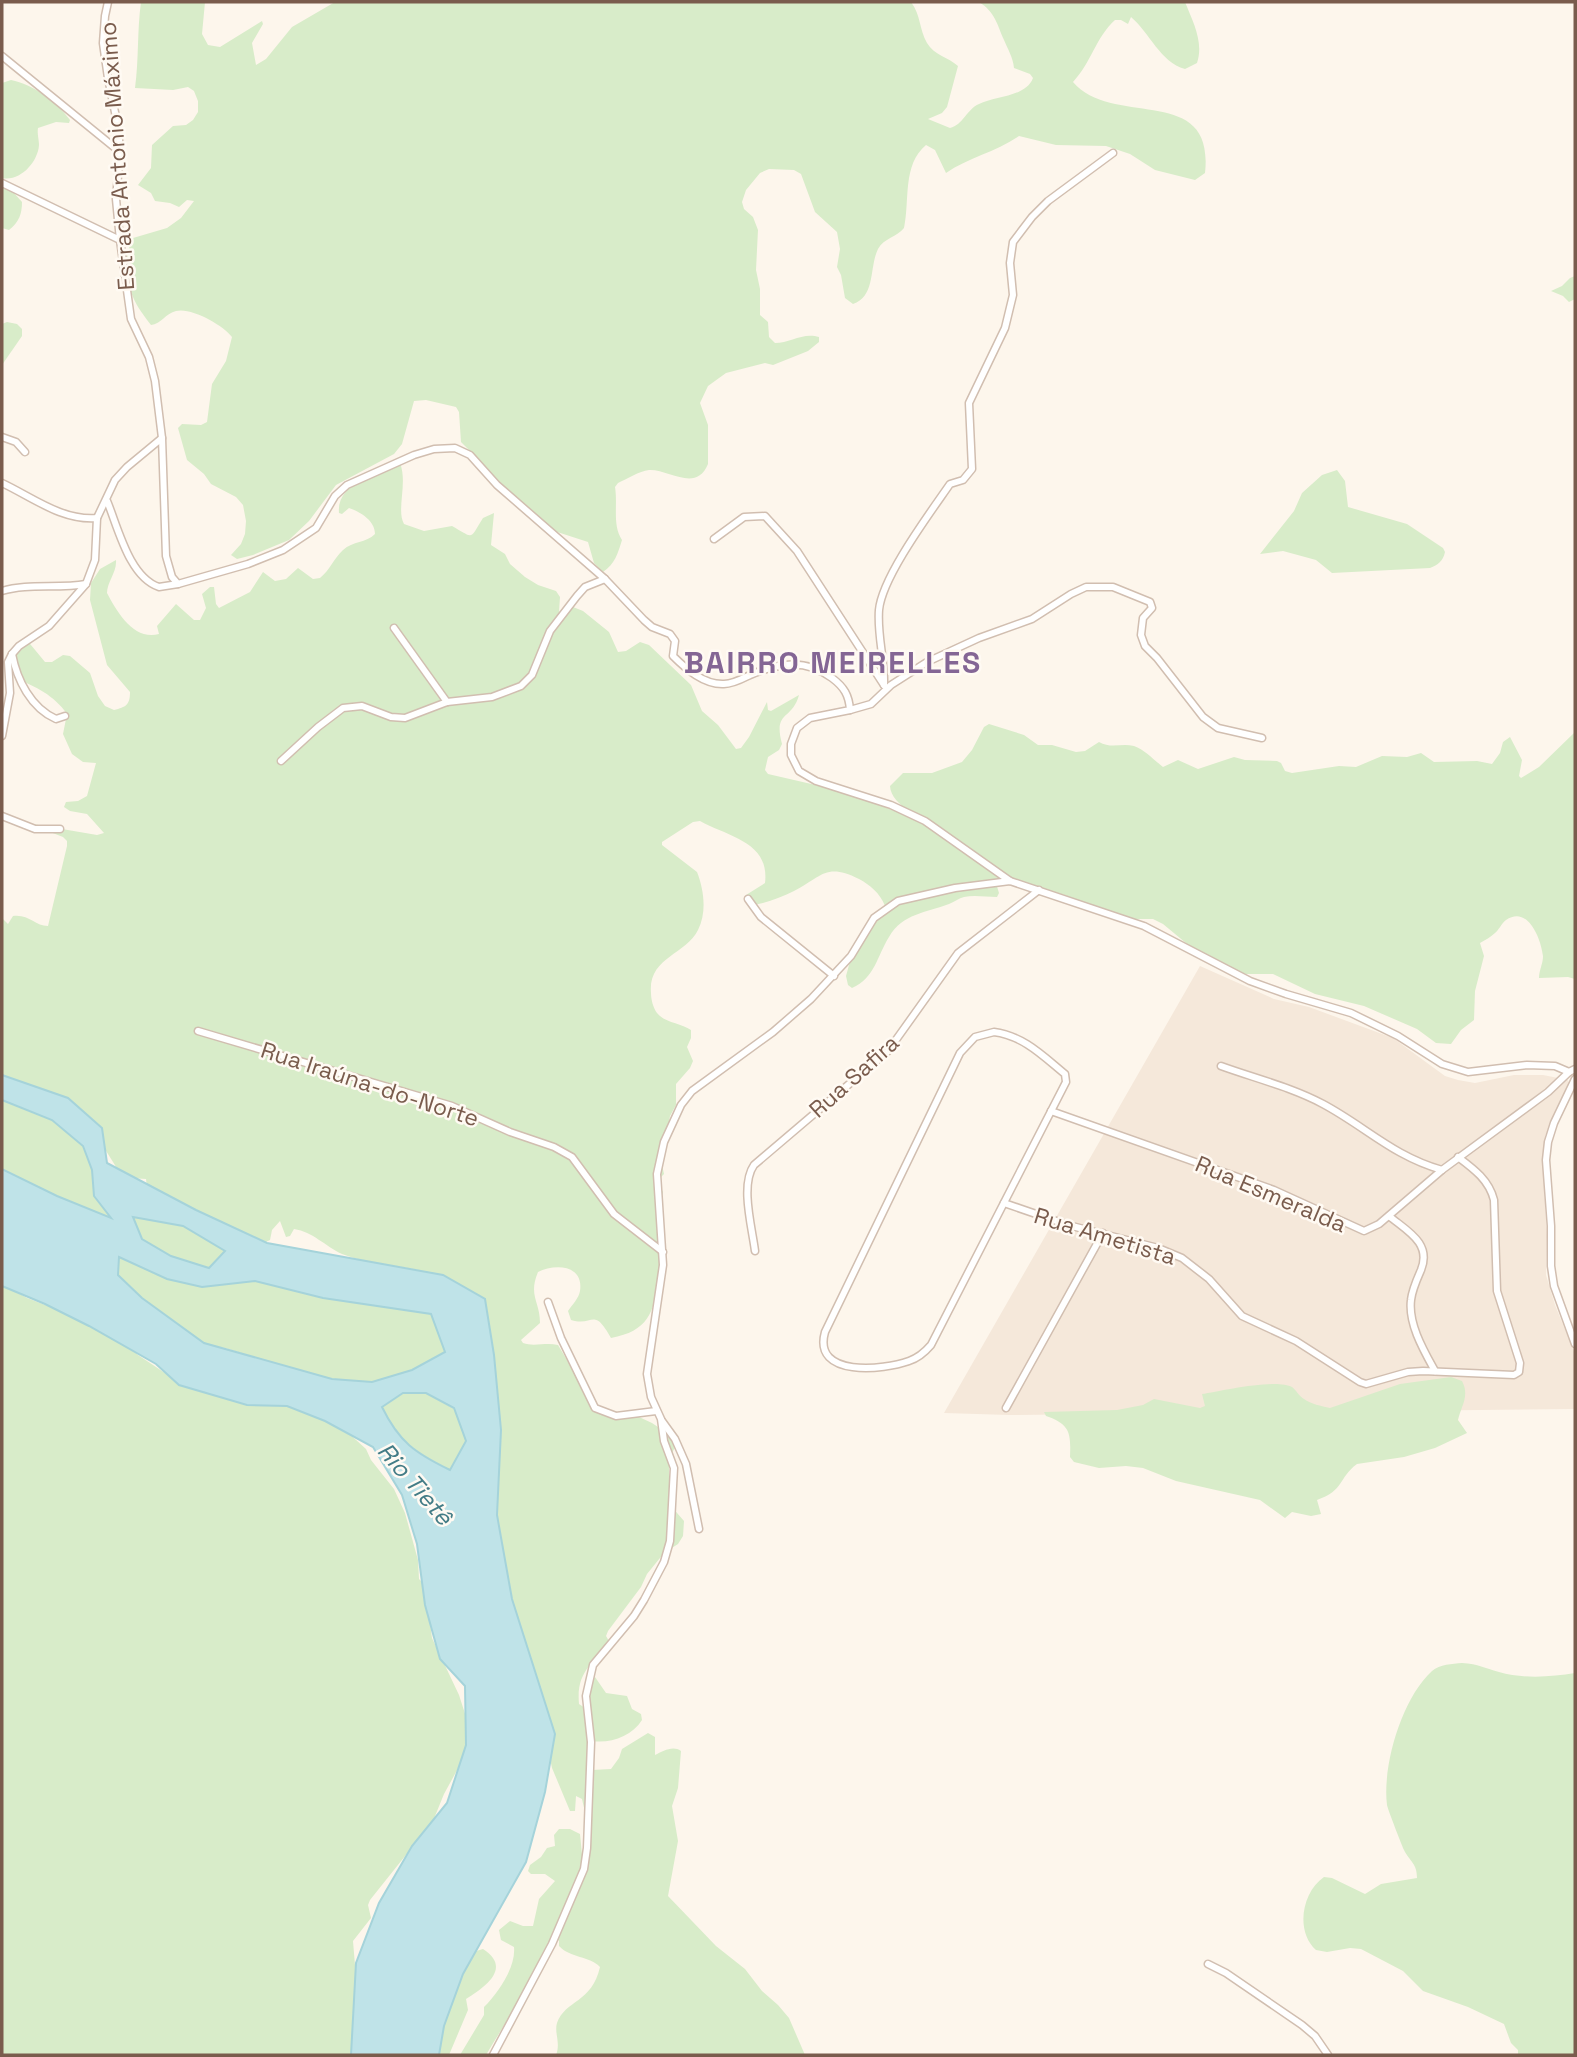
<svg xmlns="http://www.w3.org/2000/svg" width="1577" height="2057" viewBox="0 0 1577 2057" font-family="'Space Grotesk',sans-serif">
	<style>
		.residential { fill: #f5e8da }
		.green { fill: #d8ecc9 }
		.water { fill: #bfe3e8; stroke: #a5d3da; stroke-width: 2; fill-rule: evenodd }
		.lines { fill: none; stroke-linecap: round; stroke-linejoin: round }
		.street-casing { stroke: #d1beb0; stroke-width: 9 }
		.street { stroke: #fff; stroke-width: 6 }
		.labels { text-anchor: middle; stroke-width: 5; stroke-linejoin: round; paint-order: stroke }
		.street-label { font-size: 23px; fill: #7a5c4d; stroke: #fffaf3 }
		.water-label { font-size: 24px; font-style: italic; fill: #437c86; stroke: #fffaf3 }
		.district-label { font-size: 30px; font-weight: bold; letter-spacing: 2px; fill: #846695; stroke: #fffaf3 }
	</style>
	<rect width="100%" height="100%" fill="#fdf6ec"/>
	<polygon class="residential" points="1200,966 1274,999 1309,1007 1393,1038 1445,1076 1458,1080 1475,1083 1514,1075 1543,1075 1568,1080 1569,1084 1545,1136 1544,1188 1547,1235 1546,1275 1555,1305 1575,1354 1575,1409 1009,1415 944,1413"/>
	<g class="green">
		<path d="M141 2H205L202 34 208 45 220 47 262 21 263 24 252 43 256 65 266 59 292 27 335 2H911C921 15 919 29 927 43 934 55 948 57 958 66L947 107 942 113 928 119 950 128C963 125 967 109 979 104 995 96 1026 97 1033 78L1030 74 1014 68C1013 57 1008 50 1004 40 997 24 995 12 979 2H1185C1193 22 1204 42 1197 63L1185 69C1160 62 1150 33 1131 17L1128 24 1121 20H1115C1096 37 1091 63 1073 82 1113 129 1215 82 1205 173L1195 180 1155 170 1130 154 1106 146 1056 145 1019 136C996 152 969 157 946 173L935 150 926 145C902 165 910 201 904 228 897 237 884 238 878 249 869 267 876 296 853 304L845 298 841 275 837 267 840 249 837 232 815 212 801 174 794 170 769 169 760 173 746 190 742 202 744 209 753 217 758 230 756 270 760 289V315L768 322 769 337 775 343C790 343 803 332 819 337V342L808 351 773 365 765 363 726 373 708 386 700 403 708 425V464C696 493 669 469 649 470 639 471 627 479 618 483L615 487C618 505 612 525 622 540 618 553 615 564 603 572L594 563 588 542 548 529 495 483 485 466 461 442 459 412 456 407 426 400 414 401 402 444 394 454 336 485 309 521 289 540 253 555 237 559 231 555 241 544 245 534 246 521 243 505 236 497 211 484 204 474 187 460 178 428 182 424 201 425 207 422 212 384 226 361 232 337C223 325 191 307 176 311 166 313 161 324 151 325 145 317 137 307 133 297 126 280 124 253 133 238L167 228 181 218 194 201 187 200 179 207 170 203 155 201 151 193 138 185 151 168 152 145 173 126 186 125 193 120 198 112V101L194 91 188 87 173 90 135 88C139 59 137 31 141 2Z"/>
		<path d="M11 80C33 84 57 102 70 120L69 123 56 122 38 128C37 134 39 139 39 145 38 162 20 182 2 178V83Z"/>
		<path d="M2 186 14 193 22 202C22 214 19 222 9 230L2 228Z"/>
		<polygon points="1575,276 1575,299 1569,302 1563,296 1551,291 1562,286 1570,278"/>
		<polygon points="7,322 17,324 22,329 22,336 2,365 2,324"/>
		<path d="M400 463C408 483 396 510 404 524L424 531 452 526C475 539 469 540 483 518L494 513 491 545 505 554 510 564 525 577 538 585 556 591 560 597 559 612 573 607 583 611 609 632 618 652 626 651 640 642 649 645 691 685 702 711 718 725 736 749 741 748 749 737 767 702 768 710 771 711 799 695C792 721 773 710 782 744L779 750 768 757 765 770 768 774 846 792 905 815 944 835 940 830C925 820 891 806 890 786L903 773H932L962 762 972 750 984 727 989 724 1024 735 1038 745H1052L1076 752 1085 751 1099 742C1111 749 1121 743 1134 746 1145 750 1154 760 1163 767L1178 760 1198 769 1234 757 1245 760 1277 761 1281 763 1285 771 1292 773 1339 766 1356 767 1382 756 1407 757 1421 753 1434 762 1477 761 1492 764 1500 753 1503 742 1510 737 1522 760 1519 776 1521 778 1539 767 1575 732V979L1568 977 1539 978C1539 970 1543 964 1543 956 1541 939 1528 905 1506 920 1501 924 1499 930 1495 933 1491 937 1485 940 1480 943L1484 956 1475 991 1474 1020 1461 1030 1451 1044 1436 1043 1417 1029 1364 1006 1315 994 1273 974H1246L1220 965 1198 953 1163 924 1153 919H1113L1065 895 998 878 995 880 999 893 997 897C986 897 974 895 964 897 959 898 954 902 949 904 926 913 903 913 889 937 877 956 875 978 852 988L848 985 846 976 855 943 871 928 885 906C880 893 870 885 859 879 826 862 821 877 794 891 782 897 767 903 753 905L747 901 746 895 765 883C770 842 729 837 700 821L693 822 662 842V845L697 872C704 890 707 912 698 930 686 955 648 957 651 993 651 999 653 1008 657 1013 665 1023 681 1023 691 1030V1038L687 1047 693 1061 690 1068 676 1084V1105L670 1116 666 1140 660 1156 664 1174 657 1181 663 1192C656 1212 661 1231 661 1252 661 1261 659 1270 658 1280 654 1313 648 1331 611 1338 593 1306 594 1327 571 1320L568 1311C572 1305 579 1298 580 1291 584 1264 554 1264 538 1272 528 1296 540 1301 540 1323L521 1340 523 1343C534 1347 546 1342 558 1345L573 1370 582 1379 591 1401 610 1412 639 1417 652 1423 667 1433 675 1447 669 1459V1493L671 1506 684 1521 683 1536 678 1544 664 1553 647 1574 641 1587 608 1631 606 1636 609 1641C593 1665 576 1671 579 1704L585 1708C591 1698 588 1686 595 1677L606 1693 627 1696 632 1709 641 1714 642 1720C632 1736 610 1744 592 1741V1770L611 1769 619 1758 622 1749 648 1733 655 1737V1755C663 1751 673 1745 681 1751L678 1788 672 1806 678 1841 668 1896 716 1946 745 1969 762 1991 778 2005 789 2018 805 2055H556C561 2043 554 2033 557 2023 565 2000 592 2003 600 1967 590 1956 570 1958 559 1946V1940C542 1952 533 1976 523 1994 511 2014 498 2035 486 2055H460L484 2015V2007C498 1993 516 1967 514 1947L501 1940 499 1930 510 1921 523 1926H533L539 1899 555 1881 545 1874H531L528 1871 530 1865 541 1857 547 1848 555 1846 554 1835 559 1829H570L580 1834 583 1865C599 1848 586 1819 582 1799L576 1796 575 1811H570L552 1768 541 1717 480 1514 438 1275C407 1265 372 1266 342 1254 325 1246 313 1232 294 1229L290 1236 286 1237 280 1221 272 1230 270 1240 183 1282 208 1286 248 1274 431 1314 446 1350 442 1358 379 1385 330 1380 225 1348 168 1339 118 1275 113 1255 133 1235 130 1212 183 1226 198 1234 147 1187 146 1179 130 1178 118 1170 98 1138 70 1105 46 1090 2 1076V918L8 924 13 916C29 914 35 926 48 926L67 846V841L63 837 27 823 97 835 104 833 87 814 70 811 64 807 66 802 78 801 87 796 96 763 83 762 72 754 63 734 67 714C54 695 36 687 15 678L9 659 26 639 45 662H52L63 655 70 656 90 673 98 696 105 706 114 710C126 707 130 705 130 692L107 665 90 600 91 583 100 569 116 560C117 572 107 582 107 593 117 612 134 641 159 634L157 626 176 604 194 620H200L206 608 202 594 210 587H214L216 604 219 608 250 592 263 572 275 581 286 579 298 568 313 579 320 578C330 570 334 558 343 550 353 541 366 543 375 534 375 521 361 512 349 508L342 514 339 513C336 483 379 472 400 463Z"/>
		<path d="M1337 470 1345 481 1348 507 1407 524 1443 548 1445 552C1443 561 1438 565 1430 568L1332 573 1316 560 1283 551 1260 554 1294 511 1302 493 1322 475Z"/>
		<polygon points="2,1100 52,1120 83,1146 92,1170 94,1196 113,1219 57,1196 2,1169"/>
		<polygon points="2,1284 27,1298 84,1320 123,1341 138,1355 165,1373 186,1381 296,1406 344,1429 366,1449 371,1460 394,1489 405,1513 418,1560 419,1579 425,1585 432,1638 459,1695 468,1723 467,1752 444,1794 433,1821 370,1900 368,1905 371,1918 353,1941 355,1965 367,2016 354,2055 2,2055"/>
		<path d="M1451 1377 1462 1381C1470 1396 1461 1406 1458 1420L1467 1433 1435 1448 1404 1457 1357 1464C1338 1478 1345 1490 1317 1500L1321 1514 1311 1516 1292 1512 1285 1518 1260 1500 1176 1481 1143 1468 1126 1466 1099 1468 1074 1462 1070 1457C1071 1433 1070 1424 1046 1416L1044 1412 1117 1410 1143 1405 1154 1399 1200 1408 1205 1406 1202 1394C1220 1391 1277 1378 1292 1387 1296 1390 1299 1396 1304 1399 1311 1404 1321 1406 1330 1408L1400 1384Z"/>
		<polygon points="404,1393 426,1393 454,1409 467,1441 450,1470 419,1453 396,1434 382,1407"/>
		<path d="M1462 1663C1479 1664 1484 1668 1499 1672 1523 1679 1551 1677 1575 1673V2055H1518V2050L1511 2043 1504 2024 1468 2007 1423 1991 1403 1971 1361 1949 1350 1948 1327 1952 1316 1950C1295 1931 1302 1892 1324 1877L1332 1878 1365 1894 1381 1884 1417 1878C1417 1863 1410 1862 1404 1850 1401 1843 1388 1810 1387 1805 1382 1766 1402 1698 1432 1671 1440 1664 1452 1664 1462 1663Z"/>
		<path d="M483 1949C513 1968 484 1988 466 1999L468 2010 449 2055H420L473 1952Z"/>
	</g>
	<path class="water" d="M2 1075 68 1098 102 1128 107 1163 196 1210 267 1243 443 1275 485 1299 494 1355 501 1430 497 1515 512 1599 555 1734 545 1792 526 1862 463 1974 444 2026 439 2055H351L356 1963 379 1903 412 1846 447 1803 466 1745 465 1686 440 1659 425 1605 417 1544 402 1495 373 1447 325 1421 287 1406 247 1405 179 1385 156 1364 89 1326 45 1304 2 1286V1169L57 1196 111 1218 94 1196 92 1170 83 1146 52 1120 2 1100ZM133 1217 183 1226 225 1251 209 1268 171 1256 142 1239ZM119 1257 167 1279 202 1287 255 1281 323 1298 431 1314 445 1352 412 1370 372 1382 332 1379 204 1343 142 1298 118 1275ZM403 1393H426L454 1408 466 1441 450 1470C415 1453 399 1442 382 1407Z"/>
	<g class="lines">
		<g class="street-casing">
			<g id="street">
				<path d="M108 2 105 16 103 43 108 78 118 127 120 152 116 199 120 240 131 319 149 357 155 381 162 438 166 556 172 577 178 584 248 564 283 550 316 528 335 496 347 485 414 455 434 449 455 448 470 455 497 485 605 579 644 620 652 627 670 634 675 641 673 656C686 669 704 685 724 684 733 684 742 679 750 675 779 663 805 658 832 678 844 687 849 695 850 710L810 718 797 728 791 744V755L799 771 816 781 891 805 925 821 1010 881"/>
				<polyline points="2,56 120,152"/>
				<polyline points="2,183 120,240"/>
				<polyline points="2,437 16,442 25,452"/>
				<path d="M2 483C32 497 62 521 97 518"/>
				<path d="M107 501C118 527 129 577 159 587L178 584"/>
				<polyline points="714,539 744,517 765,516 797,551 884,685"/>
				<path d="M2 591C28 583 58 589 86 584"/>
				<polyline points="394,628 447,702"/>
				<path d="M12 654C17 680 31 708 56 719L65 716"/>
				<path d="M884 685C885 660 877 635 879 610 882 577 930 513 950 484L963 480 972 469 969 403 1005 328 1013 295 1010 263 1013 242 1032 217 1048 201 1113 153"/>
				<polyline points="850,710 871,704 891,685 927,662 979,638 1032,619 1071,594 1086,587 1113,587 1150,602 1152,608 1143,618 1141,635 1145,646 1157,658 1203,717 1218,728 1262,738"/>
				<polyline points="2,736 10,693 8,662 12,654 19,646 49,626 86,584 95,560 97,518 115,480 127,467 162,438"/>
				<polyline points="281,761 318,727 343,708 362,706 391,717 405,718 447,702 492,697 521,686 532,675 550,631 577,596 585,587 605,579"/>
				<polyline points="2,816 35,829 60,829"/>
				<polyline points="748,899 761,917 834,976"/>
				<polyline points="198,1031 452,1106 510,1132 554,1147 572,1157 614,1214 663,1252"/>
				<path d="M994 1032C1024 1036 1043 1056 1065 1074L1066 1082 931 1345C925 1352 918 1358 909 1361 884 1370 812 1378 825 1332L960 1053 975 1037Z"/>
				<path d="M1221 1066C1254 1078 1291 1087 1323 1104 1366 1127 1393 1156 1442 1170"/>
				<polyline points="1575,1079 1554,1123 1548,1142 1546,1160 1551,1226 1551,1266 1554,1286 1575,1344"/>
				<polyline points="1051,1111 1274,1190 1364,1231 1379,1224 1442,1170 1548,1092 1569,1072"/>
				<path d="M1004 1203 1068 1225 1158 1248 1182 1258 1209 1279 1242 1316 1296 1341 1360 1382 1366 1384 1408 1372 1423 1371 1514 1375 1519 1372 1520 1363 1497 1291 1494 1200C1489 1180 1474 1169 1458 1157"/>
				<path d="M1389 1216C1407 1231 1432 1243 1421 1270 1417 1279 1412 1290 1411 1300 1408 1324 1424 1351 1435 1371"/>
				<path d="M755 1251C752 1227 740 1185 754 1165L888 1051 958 953 1039 890"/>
				<polyline points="548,1302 561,1338 595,1408 616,1416 656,1411"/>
				<polyline points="1006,1408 1103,1233"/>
				<polyline points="662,1421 675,1439 686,1464 699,1529"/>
				<polyline points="1208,1964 1226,1973 1302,2025 1315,2036 1328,2055"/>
				<polyline points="493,2055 552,1944 584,1869 587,1848 591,1742 586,1696 593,1665 634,1616 644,1600 664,1562 670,1541 674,1468 664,1441 661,1419 651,1397 647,1374 663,1265 657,1174 664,1142 681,1105 692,1091 773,1032 811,999 851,956 874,918 898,901 955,888 1010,881 1144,926 1250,981 1286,994 1351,1013 1398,1036 1442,1064 1468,1072 1527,1065 1555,1066 1569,1072 1575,1069"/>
			</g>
		</g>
		<use href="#street" class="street"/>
	</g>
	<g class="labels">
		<g class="street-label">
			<text transform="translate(117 156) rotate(-94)" y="8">Estrada Antonio Máximo</text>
			<text transform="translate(854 1076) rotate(-42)" y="8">Rua Safira</text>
			<text transform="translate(370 1084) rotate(18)" y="8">Rua Iraúna-do-Norte</text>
			<text transform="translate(1271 1194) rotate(23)" y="8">Rua Esmeralda</text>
			<text transform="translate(1105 1236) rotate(17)" y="8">Rua Ametista</text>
		</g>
		<g class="water-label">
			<text transform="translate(415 1484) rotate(49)" y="8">Rio Tietê</text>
		</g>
		<g class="district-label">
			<text x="833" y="673">BAIRRO MEIRELLES</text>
		</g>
	</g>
	<rect width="1577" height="2057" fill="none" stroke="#7a5c4d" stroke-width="7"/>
</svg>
